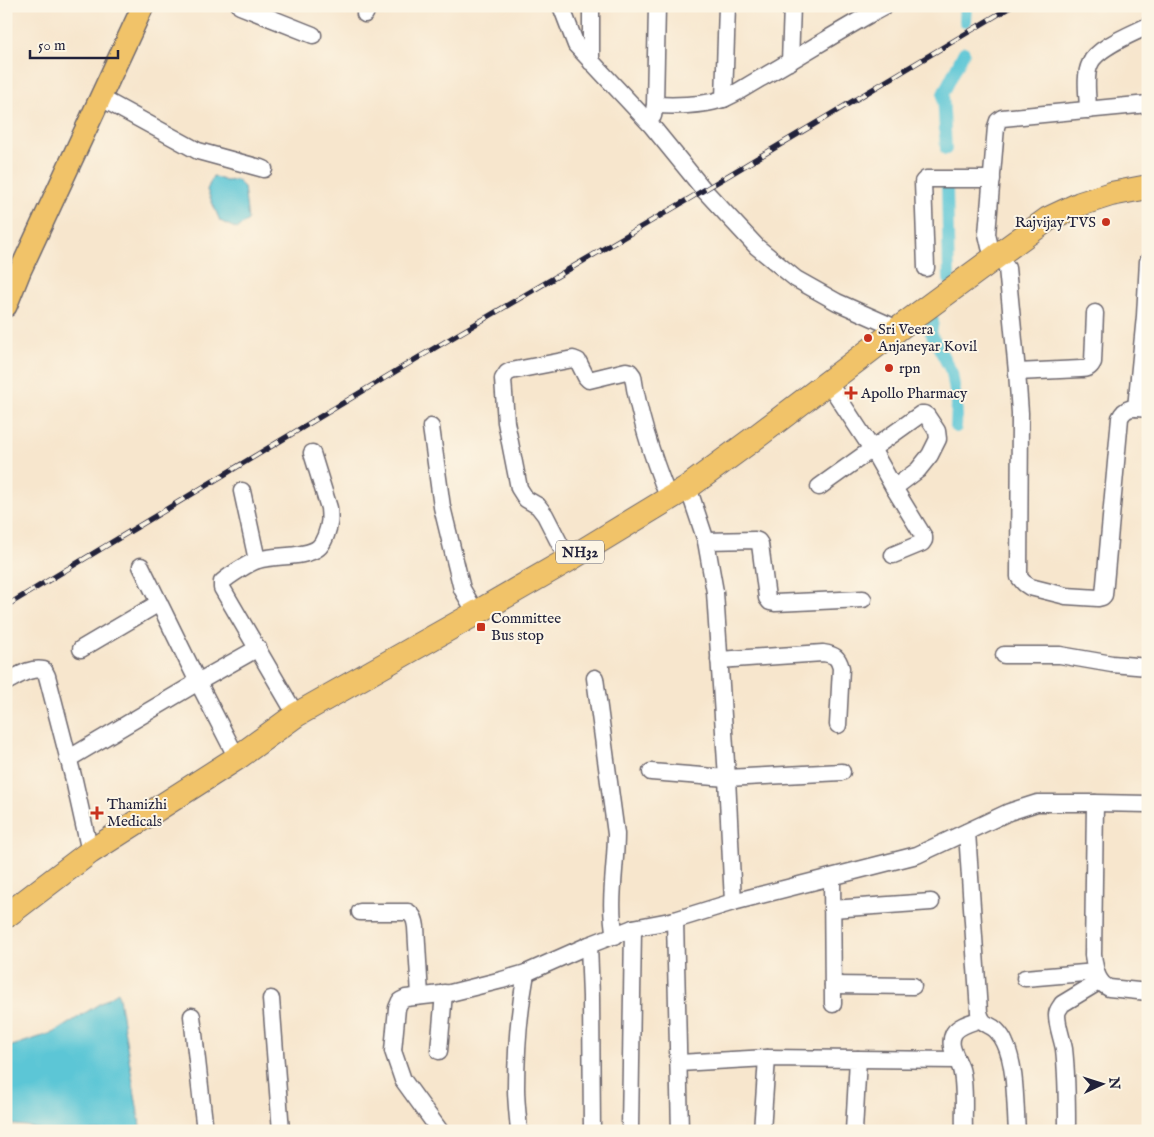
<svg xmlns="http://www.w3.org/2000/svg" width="1154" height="1137" viewBox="0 0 1154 1137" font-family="'IM FELL English',serif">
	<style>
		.water { fill: #5cc6d6; stroke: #3f7488 }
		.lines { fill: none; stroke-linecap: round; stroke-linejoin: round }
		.canal { stroke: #5cc6d6; stroke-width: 12 }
		.minor-casing { stroke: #6d676e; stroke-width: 19 }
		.major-casing { stroke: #6d676e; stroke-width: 24 }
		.highway-casing { stroke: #6d676e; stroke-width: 26 }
		.minor { stroke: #fff; stroke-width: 16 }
		.major { stroke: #f1c369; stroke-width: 21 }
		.highway { stroke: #f1c369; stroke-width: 24 }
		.rail-casing { stroke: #22223b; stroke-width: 5.5 }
		.rail { stroke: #fcf5e5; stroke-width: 4; stroke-dasharray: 11; stroke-linecap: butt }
		.poi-dot { fill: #c8321e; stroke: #fcf5e5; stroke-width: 2 }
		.labels { text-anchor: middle; stroke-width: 4; stroke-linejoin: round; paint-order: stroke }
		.shield { fill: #fcf5e5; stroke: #63616e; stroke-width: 1 }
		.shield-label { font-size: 14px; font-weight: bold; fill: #22223b }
		.poi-label { font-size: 15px; fill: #22223b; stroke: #fcf5e5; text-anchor: start }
	</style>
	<rect width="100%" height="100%" fill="#fcf5e5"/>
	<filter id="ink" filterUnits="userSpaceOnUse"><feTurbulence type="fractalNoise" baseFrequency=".02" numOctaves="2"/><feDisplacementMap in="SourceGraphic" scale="10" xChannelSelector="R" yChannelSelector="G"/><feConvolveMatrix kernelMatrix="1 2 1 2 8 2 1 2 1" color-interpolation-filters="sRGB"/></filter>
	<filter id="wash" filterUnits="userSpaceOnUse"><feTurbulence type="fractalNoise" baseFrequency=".0096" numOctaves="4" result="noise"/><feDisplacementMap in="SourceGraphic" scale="20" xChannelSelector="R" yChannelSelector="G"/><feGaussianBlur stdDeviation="1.12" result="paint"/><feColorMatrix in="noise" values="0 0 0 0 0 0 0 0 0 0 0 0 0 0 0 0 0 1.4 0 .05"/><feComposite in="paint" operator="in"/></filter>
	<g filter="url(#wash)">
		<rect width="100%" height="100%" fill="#f7e6cd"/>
		<g class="water">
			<polygon points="213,176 226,181 237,180 244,187 248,220 237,229 220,221 207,190"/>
			<polygon points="118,992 141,1131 44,1131 26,1126 6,1124 6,1048 55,1032"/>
		</g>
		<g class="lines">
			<g class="canal">
				<polyline points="965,21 966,6"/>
				<polyline points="946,149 943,94 964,52"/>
				<polyline points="947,186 949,279"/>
				<polyline points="933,321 931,333 952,373 957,404 956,427"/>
			</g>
		</g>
	</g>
	<g filter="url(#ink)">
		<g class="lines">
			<g class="minor-casing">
				<g id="minor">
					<polyline points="240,6 313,35"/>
					<polyline points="561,6 576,45 651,125 704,190 757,247 796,279 837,302 898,329"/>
					<polyline points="591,6 591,62"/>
					<polyline points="365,14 368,6"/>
					<polyline points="790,62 792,6"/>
					<polyline points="101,98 198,151 264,169"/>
					<polyline points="724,99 727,6"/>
					<path d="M1148 104 1002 118 998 121 996 127 987 234 990 247 1007 268 1017 372 1020 413 1019 577 1024 583 1030 587 1066 596 1098 598 1102 597 1104 595 1120 418C1126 405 1136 408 1148 409"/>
					<path d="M655 105C677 106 702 106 723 99 735 95 751 83 763 77 804 54 843 28 885 6"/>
					<path d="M1088 110C1088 97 1084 76 1090 64 1096 48 1132 34 1148 26"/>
					<polyline points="653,116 655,105 657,6"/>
					<polyline points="926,268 923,182 926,179 992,179"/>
					<path d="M1017 372 1081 369C1087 369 1090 368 1093 362L1095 313"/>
					<polyline points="828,382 872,449 894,488 924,537 924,540 922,543 893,555"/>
					<polyline points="1136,408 1145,316 1148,261"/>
					<polyline points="431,427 442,507 462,589 476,613"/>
					<polyline points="688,487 706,541 715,592 727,778 733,902"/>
					<polyline points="819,487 921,414 924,414 927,416 937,431 938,439 930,455 918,470 894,488"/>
					<polyline points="242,491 257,560"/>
					<polyline points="706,541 755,540 758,541 760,544 767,598 770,602 775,603 863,599"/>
					<path d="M568 560 545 515 538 506 526 499 519 488 506 422 503 379 507 373 511 371 573 359 578 361 586 377 589 380 626 371 630 372 633 376C639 418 653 459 669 499"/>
					<polyline points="141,566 198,682 237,758"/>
					<polyline points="81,649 159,603"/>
					<polyline points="1004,655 1060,655 1112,664 1148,667"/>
					<path d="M719 660 823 653C835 655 838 657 841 668L838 725"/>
					<path d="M595 678 616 834C616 867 608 903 615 936"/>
					<path d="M6 682C18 676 30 667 44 670L47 676 74 780 90 852"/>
					<path d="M296 715 222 588V582C229 576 250 562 258 560 274 555 305 558 318 548 323 544 324 540 326 535 330 524 330 519 329 508L312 453"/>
					<polyline points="68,759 198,682 258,648"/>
					<polyline points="651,772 727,778 842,772"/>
					<path d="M1095 803 1093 955C1095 968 1096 982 1109 988L1148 992"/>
					<path d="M967 832 979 1012C983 1027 987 1022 996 1030 1000 1034 1003 1038 1005 1043 1016 1066 1015 1105 1017 1131"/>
					<polyline points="832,877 833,1004"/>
					<polyline points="832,909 931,902"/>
					<path d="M360 912H408C414 916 415 920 416 927L420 996"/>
					<polyline points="675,920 680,1131"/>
					<polyline points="589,945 591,997 592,1131"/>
					<polyline points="1025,978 1096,972"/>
					<polyline points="833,985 913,986"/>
					<polyline points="271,999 281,1131"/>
					<polyline points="192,1016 205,1131"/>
					<polyline points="439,1051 444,993"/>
					<polyline points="858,1059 957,1060"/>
					<polyline points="679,1063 767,1058 858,1059 854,1131"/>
					<path d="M1067 1127C1067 1100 1067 1075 1064 1049 1062 1038 1057 1026 1057 1015 1057 1010 1060 1008 1062 1004L1100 981"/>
					<polyline points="630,1130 633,928"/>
					<polyline points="440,1131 403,1080 393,1051 397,1008 400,1001 406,998 450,993 502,980 526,973 589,945 633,928 675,920 733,902 917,855 1009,812 1037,803 1095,803 1148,804"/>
					<path d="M519 1131C518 1117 516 1102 516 1088 516 1049 519 1011 526 973"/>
					<polyline points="762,1131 767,1058"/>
					<path d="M964 1131C963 1113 966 1086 961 1069 957 1057 947 1046 954 1033 959 1025 973 1022 981 1019"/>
				</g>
			</g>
			<g class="major-casing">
				<polyline id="major" points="6,306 20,271 143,6"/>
			</g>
			<g class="highway-casing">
				<polyline id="highway" points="6,916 90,852 237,758 296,715 464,620 568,560 688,487 760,434 898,329 997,256 1048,219 1080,204 1111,194 1148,187"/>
			</g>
			<use href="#minor" class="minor"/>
			<use href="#major" class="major"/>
			<use href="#highway" class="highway"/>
			<g class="rail-casing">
				<polyline id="rail" points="6,606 421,356 704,190 1012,6"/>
			</g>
			<use href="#rail" class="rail"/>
		</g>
	</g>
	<g class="poi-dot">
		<circle cx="1106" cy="222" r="5"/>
		<circle cx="868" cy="338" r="5"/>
		<circle cx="889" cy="368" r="5"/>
		<path d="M848.5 385.5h5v5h5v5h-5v5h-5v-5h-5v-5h5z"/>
		<rect x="476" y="622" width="10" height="10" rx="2.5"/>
		<path d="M94.5 805.5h5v5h5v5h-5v5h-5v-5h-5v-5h5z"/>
	</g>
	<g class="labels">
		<rect class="shield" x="556" y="540.5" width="48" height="23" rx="4"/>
		<g class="shield-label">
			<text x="580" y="557">NH32</text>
		</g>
		<g class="poi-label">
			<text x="1096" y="227" text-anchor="end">Rajvijay TVS</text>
			<text x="878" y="334">Sri Veera<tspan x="878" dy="17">Anjaneyar Kovil</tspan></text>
			<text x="899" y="373">rpn</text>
			<text x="861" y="398">Apollo Pharmacy</text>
			<text x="491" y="623">Committee<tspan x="491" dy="17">Bus stop</tspan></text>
			<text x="107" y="809">Thamizhi<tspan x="107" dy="17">Medicals</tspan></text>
		</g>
	</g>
	<rect width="1154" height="1137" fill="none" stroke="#fcf5e5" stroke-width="25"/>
	<g transform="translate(1102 1084) rotate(86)" stroke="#fcf5e5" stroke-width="4" paint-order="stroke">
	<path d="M0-4L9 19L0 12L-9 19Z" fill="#22223b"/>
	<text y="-8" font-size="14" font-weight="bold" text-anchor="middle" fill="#22223b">N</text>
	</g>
	<path d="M30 50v8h88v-8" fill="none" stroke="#22223b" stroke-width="2.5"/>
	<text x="38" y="50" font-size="15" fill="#22223b" stroke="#fcf5e5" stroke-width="4" paint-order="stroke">50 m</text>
</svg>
